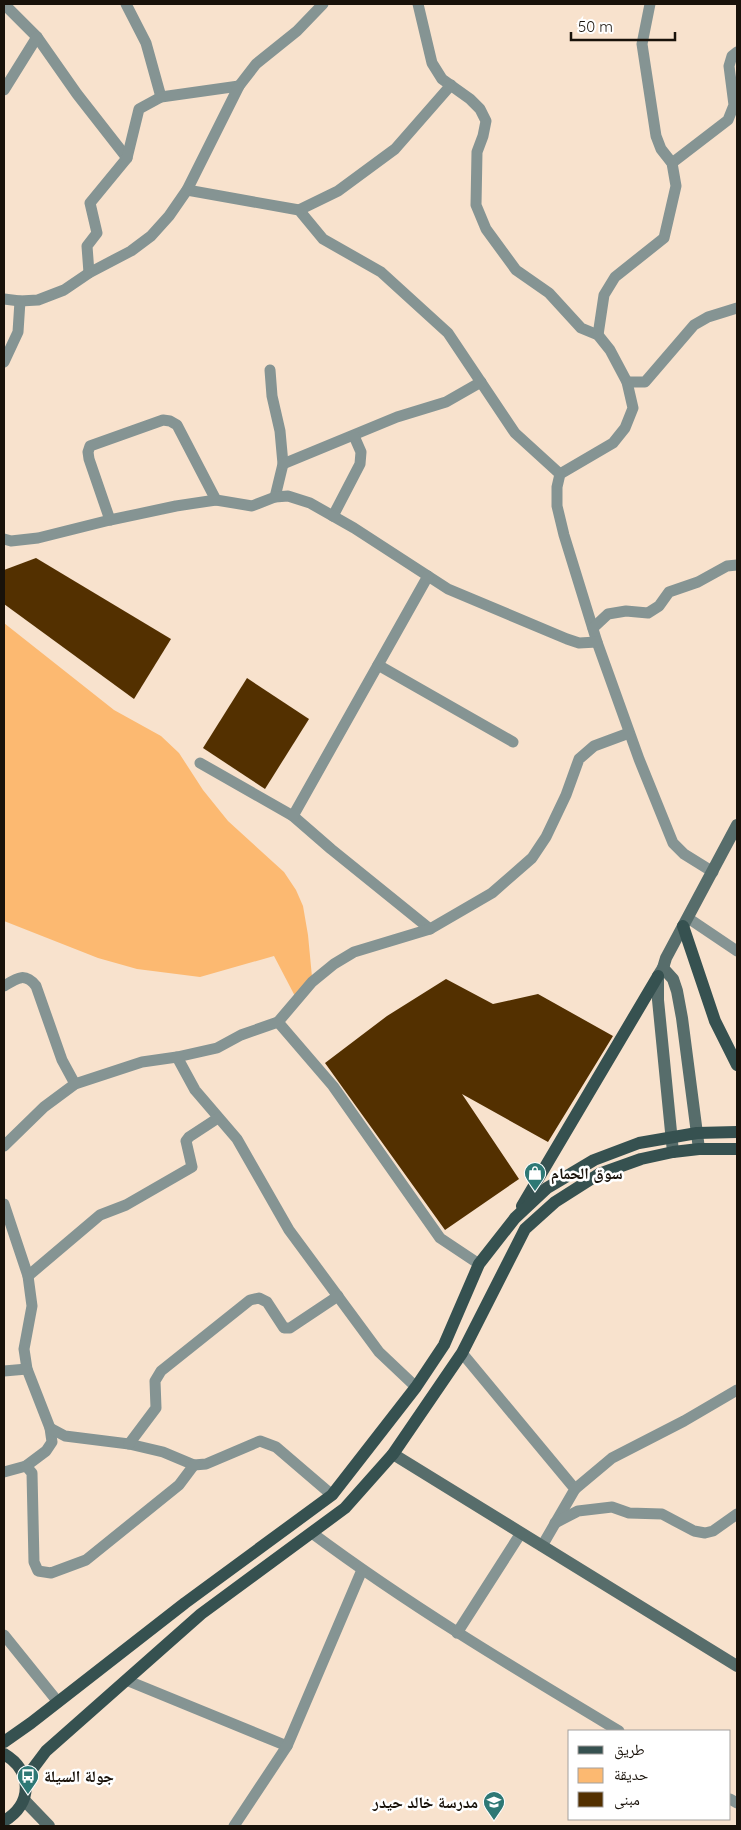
<svg xmlns="http://www.w3.org/2000/svg" width="741" height="1830" viewBox="0 0 741 1830" font-family="Quicksand,'Noto Naskh Arabic',sans-serif">
	<style>
		.green { fill: #fcb971 }
		.building { fill: #533000 }
		.lines { fill: none; stroke-linecap: round; stroke-linejoin: round }
		.street { stroke: #859493; stroke-width: 11 }
		.secondary { stroke: #576d6b; stroke-width: 12 }
		.primary { stroke: #365150; stroke-width: 12 }
		.labels { text-anchor: middle; stroke-width: 5; stroke-linejoin: round; paint-order: stroke }
		.poi-label { font-size: 16px; font-weight: bold; fill: #19120a; stroke: #fff; text-anchor: start }
	</style>
	<rect width="100%" height="100%" fill="#f8e2cd"/>
	<polygon class="green" points="4,623 114,710 161,736 179,753 203,790 228,821 284,872 296,890 303,906 308,935 312,977 297,1000 274,956 200,977 137,969 98,958 4,921"/>
	<g class="building">
		<polygon points="36,558 171,639 134,699 4,604 4,570"/>
		<polygon points="247,678 309,719 265,789 203,748"/>
		<polygon points="446,979 493,1004 538,994 613,1036 548,1142 462,1094 519,1179 445,1230 325,1063 387,1016"/>
	</g>
	<g class="lines">
		<g class="street">
			<polyline points="4,4 37,37 77,94 127,158"/>
			<polyline points="126,4 146,43 161,97"/>
			<polyline points="418,4 432,63 442,79 470,99 480,109 486,121 483,136 477,152 476,205 486,229 516,270 549,293 581,328 598,335 610,350 627,382 633,408 625,428 613,443 560,474 557,487 557,506 564,535 597,642 639,759 673,843 684,854 713,872"/>
			<polyline points="4,90 37,37"/>
			<polyline points="672,163 728,120 734,105 729,66 732,56 737,52"/>
			<polyline points="187,190 299,210 323,239 381,272 448,333 515,433 560,474"/>
			<polyline points="299,210 338,191 395,149 451,85"/>
			<polyline points="89,273 87,246 97,233 90,203 127,158 139,109 161,97 239,86"/>
			<polyline points="4,299 20,301 38,300 64,290 89,273 131,251 151,236 169,216 187,190 239,86 256,64 297,31 323,4"/>
			<polyline points="598,335 604,295 615,277 664,238 676,186 672,163 661,149 656,136 642,44 650,4"/>
			<polyline points="4,362 18,332 20,301"/>
			<polyline points="270,370 272,396 280,431 283,464 275,497"/>
			<polyline points="627,382 645,382 694,325 708,317 737,308"/>
			<polyline points="283,464 397,417 446,402 481,382"/>
			<polyline points="333,516 360,464 361,452 354,436"/>
			<polyline points="110,520 89,459 88,452 90,446 163,420 170,421 177,425 216,500"/>
			<polyline points="4,539 11,541 38,538 110,520 176,506 216,500 252,506 275,497 288,496 310,503 354,528 448,589 567,639 579,643 597,642"/>
			<polyline points="593,628 608,614 626,611 648,613 659,606 669,592 698,582 727,566 737,565"/>
			<polyline points="378,665 513,742"/>
			<polyline points="200,763 293,816 331,849 430,929"/>
			<polyline points="293,816 428,576"/>
			<polyline points="688,918 737,951"/>
			<path d="M4 986C17 978 25 972 36 986L62 1060 75 1084"/>
			<polyline points="278,1022 333,1086 440,1238 479,1264"/>
			<polyline points="177,1057 195,1090 237,1139 289,1230 379,1352 416,1387"/>
			<polyline points="4,1146 44,1107 75,1084 142,1062 177,1057 217,1048 241,1035 278,1022 312,982 334,964 354,952 430,929 492,893 532,858 546,837 566,795 579,759 594,746 629,733"/>
			<polyline points="4,1204 28,1276 32,1306 24,1349 27,1369 50,1428 52,1442 46,1451 26,1466 4,1472"/>
			<polyline points="28,1276 100,1215 126,1205 192,1167 186,1141 189,1137 218,1118"/>
			<polyline points="462,1353 575,1489 542,1546"/>
			<polyline points="4,1371 27,1369"/>
			<polyline points="50,1428 65,1436 129,1444 163,1452 194,1465 206,1464 260,1441 276,1447 332,1495"/>
			<polyline points="129,1444 156,1408 155,1381 161,1371 250,1300 259,1298 267,1302 284,1328 290,1328 338,1296"/>
			<polyline points="26,1466 32,1473 34,1562 38,1571 51,1573 86,1560 179,1485 194,1465"/>
			<polyline points="575,1489 612,1458 684,1421 737,1390"/>
			<polyline points="555,1523 578,1511 612,1507 629,1513 662,1514 694,1531 705,1533 713,1531 737,1514"/>
			<path d="M312 1533C410 1606 514 1668 619 1731"/>
			<polyline points="457,1633 521,1533"/>
			<polyline points="4,1635 58,1702"/>
			<polyline points="126,1680 287,1746"/>
			<polyline points="730,1799 737,1803"/>
			<polyline points="234,1826 287,1746 362,1570"/>
		</g>
		<g class="secondary">
			<polyline points="663,968 673,979 677,991 682,1018 699,1149"/>
			<polyline points="673,1152 658,1000 658,976 663,968 666,958 737,825"/>
			<polyline points="393,1454 737,1666"/>
			<polyline points="24,1800 49,1826"/>
		</g>
		<g class="primary">
			<polyline points="683,926 715,1021 737,1065"/>
			<polyline points="522,1206 658,976"/>
			<polyline points="4,1742 31,1723 185,1603 332,1495 416,1387 444,1345 479,1264 515,1218 547,1188 594,1160 639,1143 697,1133 737,1132"/>
			<path d="M4 1754C33 1771 33 1804 4 1821"/>
			<polyline points="25,1779 46,1751 201,1614 345,1508 393,1454 462,1353 525,1229 555,1202 599,1174 641,1159 673,1152 699,1149 737,1149"/>
		</g>
	</g>
	<defs>
		<g id="shop-pin" transform="scale(1.125)"><path d="M0 17L-7.5 6A9.5 9.5 0 1 1 7.5 6Z" fill="#2e7875" stroke="#fff"/><path d="M-5-2.5h2.3a2.7 3.5 0 0 1 5.4 0H5L5.5 6h-11ZM-1.5-2.5h3a1.5 2.3 0 0 0-3 0Z" fill="#fff"/></g>
		<g id="bus-pin" transform="scale(1.125)"><path d="M0 17L-7.5 6A9.5 9.5 0 1 1 7.5 6Z" fill="#2e7875" stroke="#fff"/><path d="M-5-6H5V4H4V6H2V4H-2V6H-4V4H-5ZM-3.5-4V0h7V-4ZM-3.5 1.2v1.5H-2V1.2ZM2 1.2v1.5H3.5V1.2Z" fill="#fff"/></g>
		<g id="school-pin" transform="scale(1.125)"><path d="M0 17L-7.5 6A9.5 9.5 0 1 1 7.5 6Z" fill="#2e7875" stroke="#fff"/><path d="M0-5L7-2L0 1L-7-2ZM-4 1L0 2.5L4 1V4Q0 6-4 4Z" fill="#fff"/></g>
	</defs>
	<g fill-rule="evenodd">
		<use href="#shop-pin" x="535" y="1173"/>
		<use href="#bus-pin" x="28" y="1776"/>
		<use href="#school-pin" x="494" y="1802"/>
	</g>
	<g class="labels">
		<g class="poi-label">
			<text x="551" y="1179">سوق الحمام</text>
			<text x="44" y="1782">جولة السيلة</text>
			<text x="478" y="1808" text-anchor="end">مدرسة خالد حيدر</text>
		</g>
	</g>
	<rect width="741" height="1830" fill="none" stroke="#19120a" stroke-width="10"/>
	<rect x="568" y="1730" width="162" height="90" fill="#ffffff" stroke="#a3a09d"/>
	<rect x="578" y="1746" width="25" height="8" fill="#365150" stroke="#a3a09d"/>
	<text x="614" y="1755" font-size="15" fill="#19120a">طريق</text>
	<rect x="578" y="1768" width="25" height="15" fill="#fcb971" stroke="#a3a09d"/>
	<text x="614" y="1780" font-size="15" fill="#19120a">حديقة</text>
	<rect x="578" y="1792" width="25" height="15" fill="#533000" stroke="#a3a09d"/>
	<text x="614" y="1805" font-size="15" fill="#19120a">مبنى</text>
	<path d="M571 32v8h104v-8" fill="none" stroke="#19120a" stroke-width="2.5"/>
	<text x="578" y="32" font-size="15" fill="#19120a" stroke="#ffffff" stroke-width="4" paint-order="stroke">50 m</text>
</svg>
